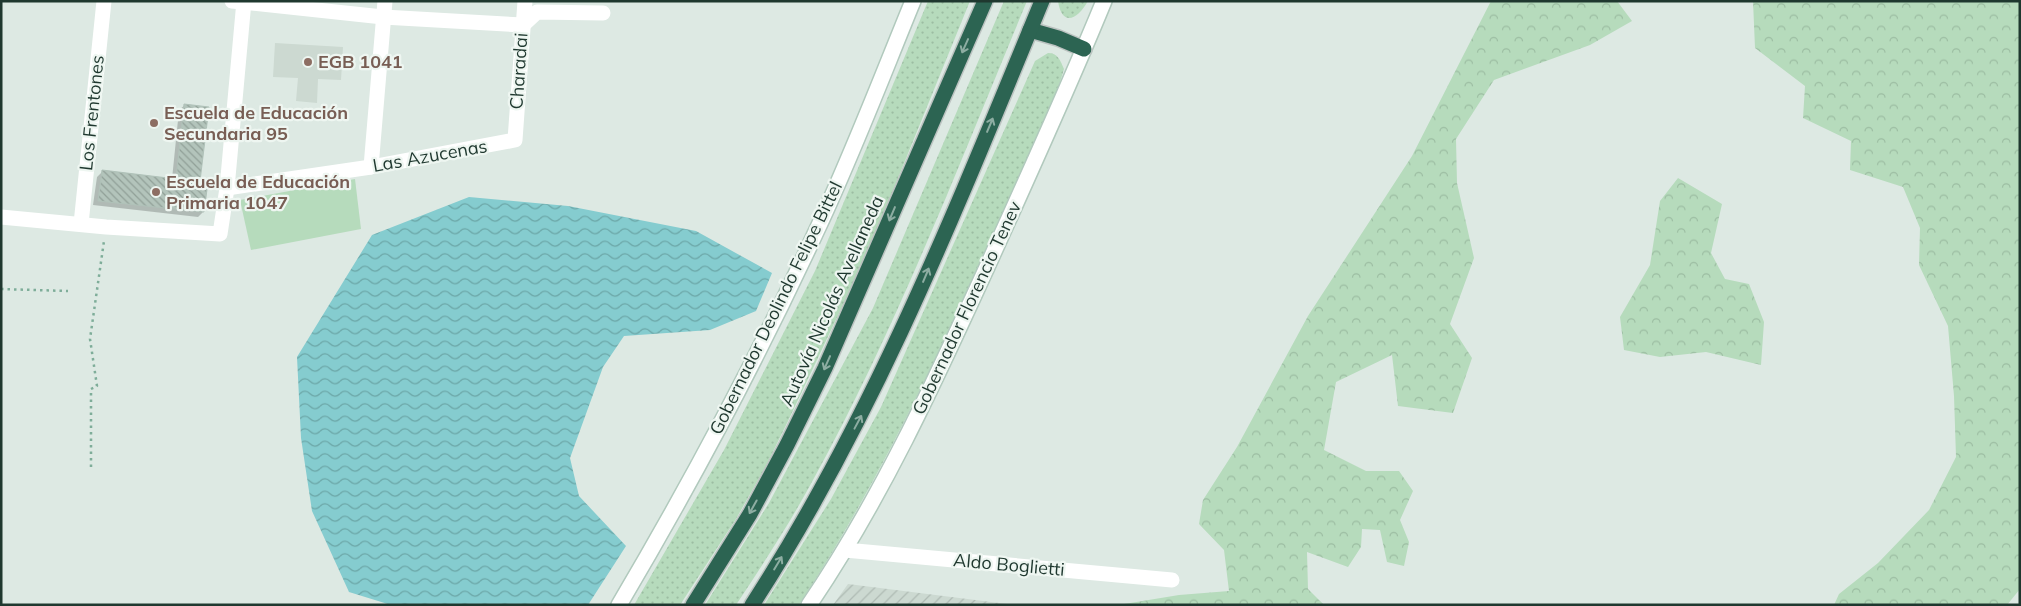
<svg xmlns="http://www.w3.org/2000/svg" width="2021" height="606" viewBox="0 0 2021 606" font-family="Mulish,sans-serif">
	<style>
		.built { fill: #ccd9d1 }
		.industrial { fill: url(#industrial-furrows) }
		.grass { fill: url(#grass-dots) }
		.forest { fill: url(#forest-crowns) }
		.garden { fill: #b6dbbc }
		.water { fill: url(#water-waves) }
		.shadow { fill: #0003 }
		.building { fill: url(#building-back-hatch); stroke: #b0c2b9 }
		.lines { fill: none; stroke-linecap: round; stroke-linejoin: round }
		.secondary-casing { stroke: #b1c9bd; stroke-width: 18 }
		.highway-casing { stroke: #bcc3c1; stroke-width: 18 }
		.path { stroke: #7ead99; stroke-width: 2.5; stroke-dasharray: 2.5 4; stroke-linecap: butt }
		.street { stroke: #fff; stroke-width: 15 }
		.secondary { stroke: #fff; stroke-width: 15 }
		.highway { stroke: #2c6452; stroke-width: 15 }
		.oneway { stroke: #8dada2 }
		.education-dot { fill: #8d6e63; stroke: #eef6f1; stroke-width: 2 }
		.labels { text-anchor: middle; stroke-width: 4.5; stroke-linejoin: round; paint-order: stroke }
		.education-label { font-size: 18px; font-weight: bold; fill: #785e54; stroke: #eef6f1; text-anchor: start }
		.street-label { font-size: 18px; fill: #1f382f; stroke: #eef6f1 }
	</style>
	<defs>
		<pattern id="industrial-furrows" width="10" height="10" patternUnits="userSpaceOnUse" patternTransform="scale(1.25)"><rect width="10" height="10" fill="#ccd9d1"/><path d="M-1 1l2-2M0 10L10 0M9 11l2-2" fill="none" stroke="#afbbb4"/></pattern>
		<pattern id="grass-dots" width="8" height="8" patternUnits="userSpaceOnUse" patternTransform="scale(1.25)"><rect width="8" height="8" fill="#b6dbbc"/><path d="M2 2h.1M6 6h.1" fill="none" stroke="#9cbda2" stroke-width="1.8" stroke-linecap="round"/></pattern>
		<pattern id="forest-crowns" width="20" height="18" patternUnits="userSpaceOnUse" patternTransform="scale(1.25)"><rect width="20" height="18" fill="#b6dbbc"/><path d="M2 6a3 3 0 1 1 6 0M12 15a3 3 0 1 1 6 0" fill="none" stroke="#9cbda2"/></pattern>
		<pattern id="water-waves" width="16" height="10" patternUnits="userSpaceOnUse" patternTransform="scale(1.25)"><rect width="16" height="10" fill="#85cccf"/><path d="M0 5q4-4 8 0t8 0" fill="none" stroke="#6ca7a8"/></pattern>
		<pattern id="building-back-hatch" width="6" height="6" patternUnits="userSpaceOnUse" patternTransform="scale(1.25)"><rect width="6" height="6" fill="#b3c4bb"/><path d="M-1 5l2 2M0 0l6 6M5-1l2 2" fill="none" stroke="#91a098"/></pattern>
	</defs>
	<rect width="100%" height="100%" fill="#dde9e3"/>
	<polygon class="built" points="275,43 343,47 341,80 318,79 317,103 296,101 298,78 273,77"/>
	<polygon class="industrial" points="848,584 1015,605 833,605"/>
	<g class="grass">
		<polygon points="928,1 970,1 868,252 789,419 766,466 736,519 680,605 634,605 724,450 815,271"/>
		<path d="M1004 1H1027C960 162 897 327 813 480 790 523 763 564 736 605H705L769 503 873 308Z"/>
		<path d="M1058 1H1088C1078 19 1062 28 1058 1Z"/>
		<path d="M1048 53C1058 53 1060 60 1064 69L1053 105C974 274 902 448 799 605H764L831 499 881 407 1035 61Z"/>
	</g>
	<g class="forest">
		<polygon points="1491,1 1617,1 1632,21 1590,45 1494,80 1456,139 1457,183 1474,258 1450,324 1472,358 1453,413 1398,406 1392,355 1336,382 1324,450 1366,471 1399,471 1413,491 1400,520 1409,542 1404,566 1387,562 1380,530 1362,529 1361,547 1348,567 1307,552 1308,589 1324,605 1118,605 1179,595 1229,591 1224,550 1199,524 1203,500 1237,447 1308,316 1412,156"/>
		<polygon points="1753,1 2020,1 2020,589 2007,605 1834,605 1839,594 1878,563 1929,510 1956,457 1954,396 1948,326 1919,265 1920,228 1903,187 1850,170 1851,141 1803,118 1805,86 1755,48"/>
		<polygon points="1678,178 1722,204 1711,253 1725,279 1749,284 1764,322 1761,365 1706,352 1660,357 1624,350 1620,317 1650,265 1660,201"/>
	</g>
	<polygon class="garden" points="355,179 361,229 251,250 240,200"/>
	<polygon class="water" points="469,197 568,206 696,231 772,273 756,311 710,330 624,336 603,367 570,458 579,496 626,546 588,605 391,605 349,592 312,511 301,438 297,357 372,235"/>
	<polygon class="shadow" points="185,105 203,212 198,217 93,205 97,177 102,172 172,179 179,110"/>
	<polygon class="building" points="184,104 209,107 200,181 208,182 204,212 98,201 102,170 176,179"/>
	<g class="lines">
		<g class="secondary-casing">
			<g id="secondary">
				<path d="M619 605C690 485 756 361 815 234 851 158 881 79 913 1"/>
				<path d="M809 605C881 499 934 383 987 267 1027 179 1067 91 1104 1"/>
			</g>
		</g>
		<g class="highway-casing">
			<g id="highway">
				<polyline points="1030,30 1058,38 1084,49"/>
				<polyline points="693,605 750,514 787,445 825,368 985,1"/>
				<path d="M752 605C874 417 957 207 1042 1"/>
			</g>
		</g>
		<g class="path">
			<polyline points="1,289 68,291"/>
			<polyline points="91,467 91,389 97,386 90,339 104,241"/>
		</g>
		<g class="street">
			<polyline points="232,1 383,17 523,25 537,12 603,13"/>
			<polyline points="371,167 385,1"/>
			<polyline points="227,188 371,167 515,140 525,1"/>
			<polyline points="1,217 106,227 220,234 227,188 244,1"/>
			<polyline points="81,224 104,1"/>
			<polyline points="845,550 1172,580"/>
		</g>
		<use href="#secondary" class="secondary"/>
		<use href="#highway" class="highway"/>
	</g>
	<defs><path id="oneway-shaft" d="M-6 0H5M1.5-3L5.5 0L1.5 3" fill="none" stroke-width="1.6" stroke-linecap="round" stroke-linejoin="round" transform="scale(1.25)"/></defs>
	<g class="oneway">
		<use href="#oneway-shaft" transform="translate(965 46) rotate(114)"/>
		<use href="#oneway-shaft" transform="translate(990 125) rotate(-67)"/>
		<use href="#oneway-shaft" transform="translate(892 214) rotate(113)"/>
		<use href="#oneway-shaft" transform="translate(926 275) rotate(-67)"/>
		<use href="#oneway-shaft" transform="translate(827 363) rotate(114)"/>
		<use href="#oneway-shaft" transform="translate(858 422) rotate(-62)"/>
		<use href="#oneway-shaft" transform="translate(753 507) rotate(119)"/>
		<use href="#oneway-shaft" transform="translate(778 563) rotate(-59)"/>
	</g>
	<g class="education-dot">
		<circle cx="308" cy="62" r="5"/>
		<circle cx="154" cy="123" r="5"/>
		<circle cx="156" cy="192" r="5"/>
	</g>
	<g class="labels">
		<g class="education-label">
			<text x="318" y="68">EGB 1041</text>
			<text x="164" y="119">Escuela de Educación<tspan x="164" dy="21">Secundaria 95</tspan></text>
			<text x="166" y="188">Escuela de Educación<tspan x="166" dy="21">Primaria 1047</tspan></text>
		</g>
		<g class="street-label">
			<text transform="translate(519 71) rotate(-86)" y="6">Charadai</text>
			<text transform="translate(92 113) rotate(-84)" y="6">Los Frentones</text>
			<text transform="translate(430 156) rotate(-10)" y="6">Las Azucenas</text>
			<text transform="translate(832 301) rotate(-66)" y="6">Autovía Nicolás Avellaneda</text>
			<text transform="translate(776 308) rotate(-64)" y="6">Gobernador Deolindo Felipe Bittel</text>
			<text transform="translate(967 308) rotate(-65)" y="6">Gobernador Florencio Tenev</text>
			<text transform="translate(1009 565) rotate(5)" y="6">Aldo Boglietti</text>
		</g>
	</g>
	<rect width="2021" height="606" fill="none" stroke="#1f382f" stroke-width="5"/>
</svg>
